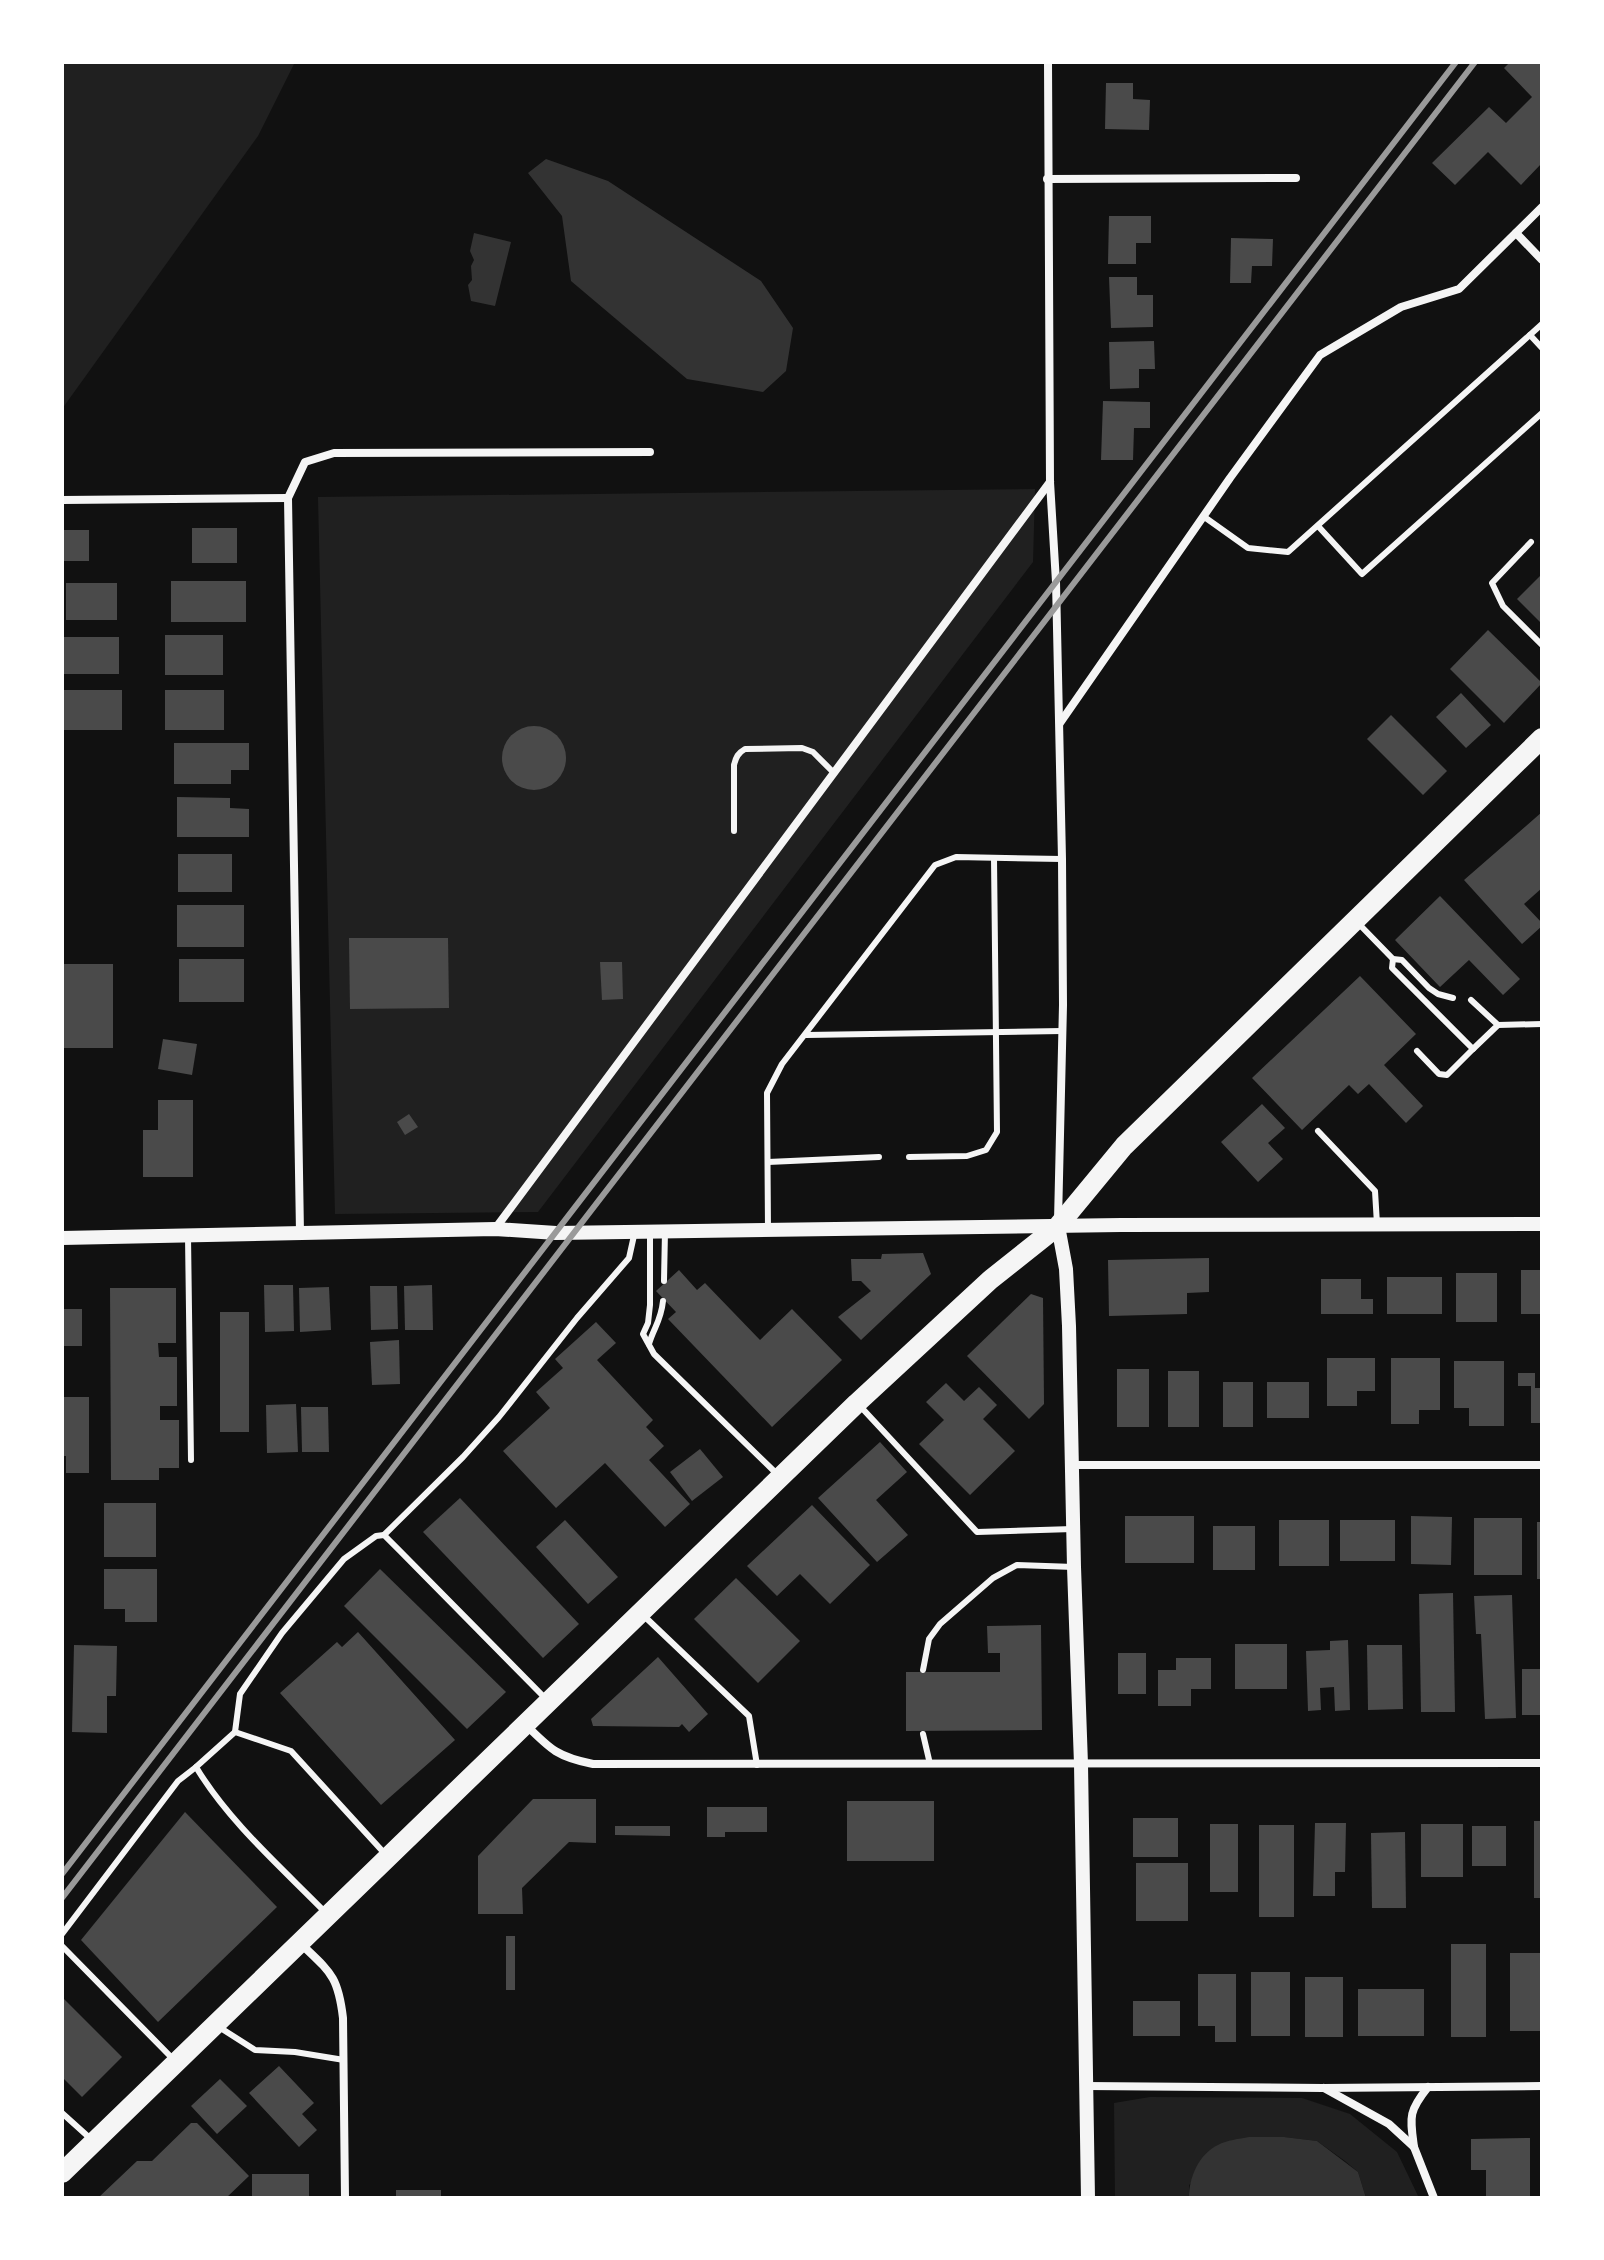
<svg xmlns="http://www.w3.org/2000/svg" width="1604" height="2260" viewBox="0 0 1604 2260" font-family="Raleway,sans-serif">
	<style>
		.green { fill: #202020 }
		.water { fill: #333 }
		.building { fill: #4a4a4a }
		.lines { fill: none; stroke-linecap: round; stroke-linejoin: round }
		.service { stroke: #f5f5f5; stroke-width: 6 }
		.minor { stroke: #f5f5f5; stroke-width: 8 }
		.tertiary { stroke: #f5f5f5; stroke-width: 14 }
		.primary { stroke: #f5f5f5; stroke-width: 20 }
		.rail { stroke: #9a9a9a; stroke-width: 6 }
	</style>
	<rect width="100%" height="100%" fill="#111"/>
	<g class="green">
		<polygon points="62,62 295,62 258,136 62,409"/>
		<polygon points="1035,489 1033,562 538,1212 335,1214 318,497"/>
		<polygon points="1150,2097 1302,2098 1350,2114 1397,2152 1419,2198 1366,2198 1358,2172 1345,2161 1317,2141 1284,2137 1249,2137 1189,2185 1189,2198 1115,2198 1114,2103"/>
	</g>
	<g class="water">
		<polygon points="546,159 608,181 761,281 793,328 786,371 763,392 687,379 571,281 562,216 528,173"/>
		<polygon points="474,233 511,242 495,306 471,301 468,285 472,280 471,266 474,260 470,251"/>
		<path d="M1249 2137H1284L1317 2141 1358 2172 1366 2198H1189C1189 2177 1199 2154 1218 2145 1227 2140 1239 2139 1249 2137Z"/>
	</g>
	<g class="building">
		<polygon points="1510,62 1542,62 1542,163 1521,185 1488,152 1455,185 1432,163 1489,107 1506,123 1532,97 1504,68"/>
		<polygon points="1106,83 1133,83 1133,99 1150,100 1149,130 1105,129"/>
		<polygon points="1109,216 1151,216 1151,243 1136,243 1136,264 1108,264"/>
		<polygon points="1231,238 1273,239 1272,266 1252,266 1251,283 1230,283"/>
		<polygon points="1109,277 1137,277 1137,295 1153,295 1153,327 1111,328"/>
		<polygon points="1154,341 1155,369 1139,369 1139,388 1110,389 1109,342"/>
		<polygon points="1103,401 1150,402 1150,428 1134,428 1133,460 1101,460"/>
		<rect x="192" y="528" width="45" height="35"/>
		<rect x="62" y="530" width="27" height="31"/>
		<polygon points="1542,574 1542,624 1517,599"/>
		<rect x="171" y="581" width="75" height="41"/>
		<rect x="66" y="583" width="51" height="37"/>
		<polygon points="1488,630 1542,683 1504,723 1450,669"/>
		<rect x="165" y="635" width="58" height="40"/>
		<rect x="62" y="637" width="57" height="37"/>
		<rect x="62" y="690" width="60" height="40"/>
		<rect x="165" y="690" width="59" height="40"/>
		<polygon points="1461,693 1491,725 1466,748 1436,717"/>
		<polygon points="1391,715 1447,771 1423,795 1367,739"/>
		<circle cx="534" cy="758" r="32"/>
		<polygon points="174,743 249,743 249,770 231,770 231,784 174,784"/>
		<polygon points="177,797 230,798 230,808 249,809 249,837 177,837"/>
		<polygon points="1542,812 1542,888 1524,904 1542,923 1542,926 1522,944 1464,880"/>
		<rect x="178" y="854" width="54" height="38"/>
		<polygon points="1440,896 1520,979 1503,995 1469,960 1440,987 1395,940"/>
		<rect x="177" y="905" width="67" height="42"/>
		<polygon points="349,938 448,938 449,1008 350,1009"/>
		<rect x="179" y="959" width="65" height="43"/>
		<polygon points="600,962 622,962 623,999 602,1000"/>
		<rect x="62" y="964" width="51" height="84"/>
		<polygon points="1360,976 1416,1034 1384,1065 1423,1106 1406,1123 1369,1084 1358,1094 1349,1085 1302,1130 1252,1078"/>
		<polygon points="163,1039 197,1044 192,1075 158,1069"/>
		<polygon points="158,1100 193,1100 193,1177 143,1177 143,1130 158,1130"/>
		<polygon points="1262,1104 1285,1128 1268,1143 1283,1159 1258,1182 1221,1142"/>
		<polygon points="409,1114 418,1127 405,1135 397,1122"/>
		<polygon points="923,1253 931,1274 861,1340 838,1317 871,1291 861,1281 852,1281 851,1259 881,1259 882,1254"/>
		<polygon points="1209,1258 1209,1292 1187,1293 1187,1314 1109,1316 1108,1260"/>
		<polygon points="679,1270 697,1290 705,1283 760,1340 792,1309 842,1360 772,1427 668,1319 676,1312 656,1291"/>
		<rect x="1521" y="1270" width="21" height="44"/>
		<rect x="1456" y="1273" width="41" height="49"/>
		<rect x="1387" y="1277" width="55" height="37"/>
		<polygon points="1321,1279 1361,1279 1361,1299 1373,1299 1373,1314 1321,1314"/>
		<polygon points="264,1285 293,1285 294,1331 265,1332"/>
		<polygon points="432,1285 433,1330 405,1330 404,1286"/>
		<polygon points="370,1286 397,1286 398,1329 371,1330"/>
		<polygon points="329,1287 331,1330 300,1332 299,1288"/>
		<polygon points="110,1288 176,1288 176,1343 158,1343 159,1357 177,1357 177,1406 160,1406 160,1420 179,1420 179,1468 159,1468 159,1480 111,1480"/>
		<polygon points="1031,1294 1043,1298 1044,1404 1029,1419 967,1356"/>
		<rect x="62" y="1309" width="20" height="37"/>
		<rect x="220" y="1312" width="29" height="120"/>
		<polygon points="596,1322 616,1343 597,1360 653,1420 646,1427 664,1446 649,1460 690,1504 665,1527 605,1463 556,1508 503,1451 550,1408 536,1392 563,1368 555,1359"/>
		<polygon points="399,1340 400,1384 372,1385 370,1342"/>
		<polygon points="1327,1358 1375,1358 1375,1391 1357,1391 1357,1406 1327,1406"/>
		<polygon points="1391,1358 1440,1358 1440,1410 1419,1410 1419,1424 1391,1424"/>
		<polygon points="1454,1361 1504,1361 1504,1426 1469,1426 1469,1408 1454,1408"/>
		<rect x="1117" y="1369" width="32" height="58"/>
		<rect x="1168" y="1371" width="31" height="56"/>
		<polygon points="1518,1373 1535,1373 1535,1388 1542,1388 1542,1423 1531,1423 1531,1386 1518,1386"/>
		<rect x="1223" y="1382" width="30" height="45"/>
		<rect x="1267" y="1382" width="42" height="36"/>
		<polygon points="946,1383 964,1401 979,1387 997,1405 983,1419 1015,1451 970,1495 919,1444 944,1420 926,1402"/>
		<polygon points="62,1397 89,1397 89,1473 66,1473 66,1456 62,1456"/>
		<polygon points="296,1404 298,1452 267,1453 266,1405"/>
		<polygon points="301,1407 328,1407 329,1452 302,1452"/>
		<polygon points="880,1442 907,1472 876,1500 908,1535 877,1562 818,1498"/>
		<polygon points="700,1449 723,1477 692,1501 670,1472"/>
		<polygon points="460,1498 579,1624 543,1658 423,1532"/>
		<rect x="104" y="1503" width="52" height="54"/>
		<polygon points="812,1505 870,1565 830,1604 800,1574 777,1596 747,1566"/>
		<rect x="1125" y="1516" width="69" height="47"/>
		<polygon points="1411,1516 1452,1517 1451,1565 1411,1564"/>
		<rect x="1474" y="1518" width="48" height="57"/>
		<polygon points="565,1520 618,1577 588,1604 536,1547"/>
		<rect x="1279" y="1520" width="50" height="46"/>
		<rect x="1340" y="1520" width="55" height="41"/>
		<rect x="1537" y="1522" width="5" height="57"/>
		<rect x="1213" y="1526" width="42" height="44"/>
		<polygon points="104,1569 157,1569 157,1622 125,1622 125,1609 104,1609"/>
		<polygon points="380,1569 506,1692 467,1729 344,1606"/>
		<polygon points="736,1578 800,1641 758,1683 694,1619"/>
		<polygon points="1453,1593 1455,1712 1421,1712 1419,1594"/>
		<polygon points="1512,1595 1516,1718 1485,1719 1481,1634 1476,1634 1474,1596"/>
		<polygon points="1041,1625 1042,1730 906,1731 906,1672 1000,1672 1000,1653 988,1653 987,1626"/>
		<polygon points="358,1632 455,1740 381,1805 280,1693 337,1642 342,1647"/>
		<polygon points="1348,1640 1350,1710 1335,1711 1334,1687 1320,1688 1321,1710 1308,1711 1306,1651 1330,1650 1330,1641"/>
		<rect x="1235" y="1644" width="52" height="45"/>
		<polygon points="74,1645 117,1646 116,1696 107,1696 107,1733 72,1732"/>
		<polygon points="1367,1645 1402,1645 1403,1709 1368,1710"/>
		<rect x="1118" y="1653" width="28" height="41"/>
		<polygon points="658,1657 708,1714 689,1732 682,1724 679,1727 593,1726 591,1719"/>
		<polygon points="1176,1658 1211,1658 1211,1689 1191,1689 1191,1706 1158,1706 1158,1670 1176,1670"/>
		<rect x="1522" y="1669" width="20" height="46"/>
		<polygon points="533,1799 596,1799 596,1843 569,1842 522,1888 523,1914 478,1914 478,1856"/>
		<rect x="847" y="1801" width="87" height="60"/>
		<polygon points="707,1807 767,1807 767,1832 725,1832 725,1837 707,1837"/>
		<polygon points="185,1812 277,1907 158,2022 81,1940"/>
		<rect x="1133" y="1818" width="45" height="39"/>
		<rect x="1534" y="1821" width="8" height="77"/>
		<polygon points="1315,1823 1346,1823 1345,1872 1335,1872 1335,1896 1313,1896"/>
		<rect x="1210" y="1824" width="28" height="68"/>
		<rect x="1421" y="1824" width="42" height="53"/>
		<rect x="1259" y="1825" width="35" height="92"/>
		<polygon points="615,1826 670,1826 670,1836 615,1835"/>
		<rect x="1472" y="1826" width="34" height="40"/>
		<polygon points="1405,1832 1406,1908 1372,1908 1371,1833"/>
		<rect x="1136" y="1863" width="52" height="58"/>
		<rect x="506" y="1936" width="9" height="54"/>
		<rect x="1451" y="1944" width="35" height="93"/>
		<rect x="1510" y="1953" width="32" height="78"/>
		<rect x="1251" y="1972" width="39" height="64"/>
		<polygon points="1198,1974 1236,1974 1236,2042 1215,2042 1215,2026 1198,2026"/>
		<rect x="1305" y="1977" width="38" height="60"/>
		<rect x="1358" y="1989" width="66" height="47"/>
		<polygon points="62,1997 122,2057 82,2097 62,2077"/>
		<rect x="1133" y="2001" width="47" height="35"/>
		<polygon points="279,2066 314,2103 302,2114 317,2130 299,2147 249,2093"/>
		<polygon points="220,2079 247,2106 217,2134 191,2106"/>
		<polygon points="191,2123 197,2123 249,2176 226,2198 98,2198 137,2161 152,2161"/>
		<polygon points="1530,2138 1530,2198 1486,2198 1486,2170 1471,2170 1471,2139"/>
		<rect x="252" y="2174" width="57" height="24"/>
		<rect x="396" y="2190" width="45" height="8"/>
	</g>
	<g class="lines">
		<g class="service">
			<polyline points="1530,335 1542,348"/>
			<polyline points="1203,516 1248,548 1288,552 1542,324"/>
			<polyline points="1318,526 1362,574 1542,413"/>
			<polyline points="1531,542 1492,583 1503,606 1542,645"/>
			<path d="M734 831V765C736 757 738 753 745 749L802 748 813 752 834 773"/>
			<polyline points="1357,922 1393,959 1402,960 1429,988 1438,994 1453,998"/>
			<polyline points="1393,959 1392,968 1473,1049 1498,1025 1471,1000"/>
			<polyline points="1498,1025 1542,1024"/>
			<polyline points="806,1035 1062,1031"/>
			<polyline points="1417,1051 1439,1074 1447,1075 1473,1049"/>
			<polyline points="1318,1131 1375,1191 1377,1224"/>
			<polyline points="909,1157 967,1156 986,1150 997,1132 994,858"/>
			<polyline points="768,1162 879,1157"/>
			<polyline points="768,1230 767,1093 782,1064 935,865 956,857 1062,859"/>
			<polyline points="650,1234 650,1305 648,1323 643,1334 654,1354 778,1475"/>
			<polyline points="188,1236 191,1460"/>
			<polyline points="664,1281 665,1231"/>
			<path d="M649 1344C654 1327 661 1321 663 1301"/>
			<polyline points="860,1406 977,1532 1073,1529"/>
			<polyline points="384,1535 463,1457 499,1417 577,1318 629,1258 635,1231"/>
			<polyline points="643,1615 749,1716 757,1765"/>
			<polyline points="923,1670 929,1639 940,1624 993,1578 1017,1565 1074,1567"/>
			<polyline points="235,1732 240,1694 282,1633 344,1559 376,1536 384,1535 399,1550 546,1699"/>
			<polyline points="923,1734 930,1764"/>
			<path d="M326 1913C281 1867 229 1822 196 1767L235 1732 291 1751 386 1855"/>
			<polyline points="62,1934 178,1781 196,1767"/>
			<polyline points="62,1946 174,2060"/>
			<polyline points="219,2027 255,2050 295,2052 344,2060"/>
			<polyline points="62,2113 92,2140"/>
		</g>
		<g class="minor">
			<polyline points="1048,62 1050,482 1056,582 1062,859 1063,1005 1058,1221"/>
			<polyline points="1047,179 1296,178"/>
			<polyline points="1516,233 1542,260"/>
			<polyline points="62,500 288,498"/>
			<polyline points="1060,723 1230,478 1320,355 1401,307 1459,289 1542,207"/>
			<polyline points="495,1229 1050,482"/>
			<polyline points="300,1233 288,498 305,462 334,453 650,452"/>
			<polyline points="1072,1465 1542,1465"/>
			<path d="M526 1725C551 1750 558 1757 593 1764L1542 1763"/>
			<path d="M300 1943C330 1972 338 1975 343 2018L345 2198"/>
			<polyline points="1086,2086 1323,2088 1542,2086"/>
			<polyline points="1324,2088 1389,2124 1414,2147 1434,2198"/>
			<path d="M1414 2147C1410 2117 1408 2112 1428 2087"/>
		</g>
		<g class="tertiary">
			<polyline points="1058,1226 1066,1269 1069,1326 1074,1567 1081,1764 1088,2198"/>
			<polyline points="62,1238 495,1229 556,1233 1121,1225 1542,1224"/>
		</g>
		<polyline class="primary" points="62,2173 857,1403 990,1280 1058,1226 1124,1146 1542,738"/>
		<g class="rail">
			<polyline points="62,1874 1456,62"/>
			<polyline points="62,1898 1475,62"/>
		</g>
	</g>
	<rect width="1604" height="2260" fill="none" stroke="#ffffff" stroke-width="128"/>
</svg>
